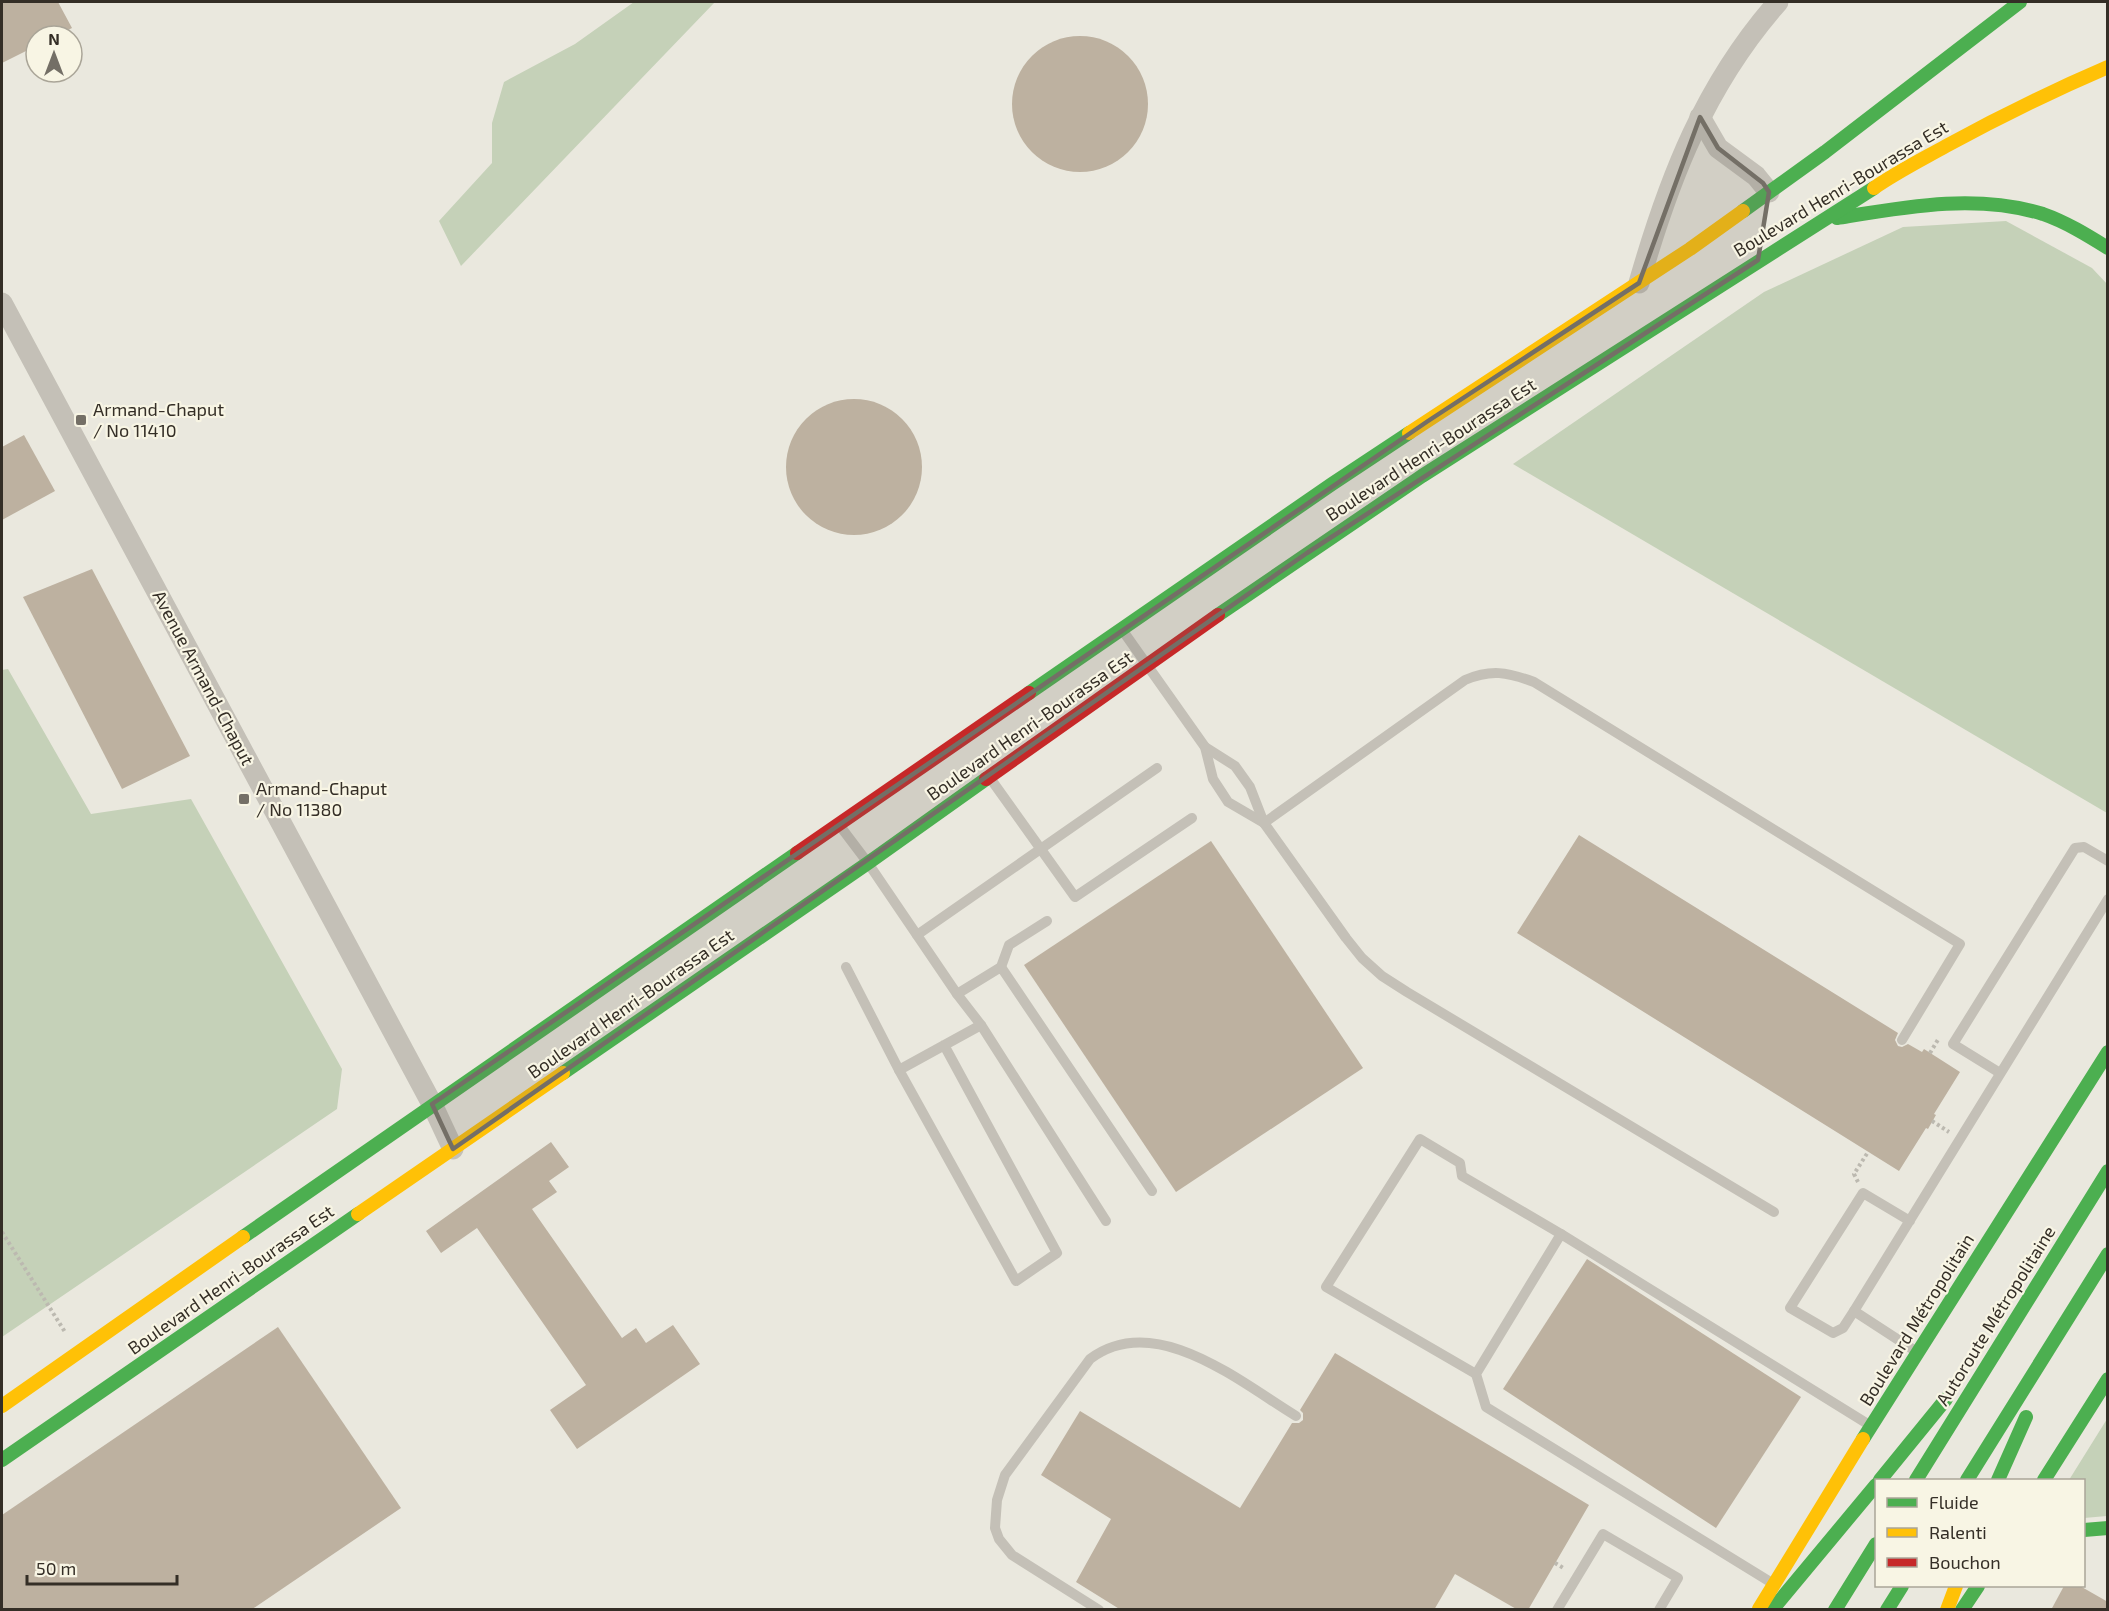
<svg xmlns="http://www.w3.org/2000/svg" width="2109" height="1611" viewBox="0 0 2109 1611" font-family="'Exo 2',sans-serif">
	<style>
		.green { fill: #c5d1b8 }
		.building { fill: #bdb1a0 }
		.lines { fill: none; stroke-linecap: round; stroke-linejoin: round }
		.path { stroke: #bcb9b0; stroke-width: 4; stroke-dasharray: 3 3; stroke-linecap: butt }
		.lane { stroke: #c4c0b7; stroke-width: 10 }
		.street { stroke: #c4c0b7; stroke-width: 21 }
		.fast { stroke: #4caf50; stroke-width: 14 }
		.slow { stroke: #ffc107; stroke-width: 14 }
		.jam { stroke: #c62828; stroke-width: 14 }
		.marked { fill: #746f66; fill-opacity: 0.2; stroke: #746f66; stroke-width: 4.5; stroke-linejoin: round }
		.poi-dot { fill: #746f66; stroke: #f8f5e4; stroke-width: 2 }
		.labels { text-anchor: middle; stroke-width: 4.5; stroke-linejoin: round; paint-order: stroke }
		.street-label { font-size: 18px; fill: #342e26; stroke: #f8f5e4 }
		.poi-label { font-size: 18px; fill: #342e26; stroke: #f8f5e4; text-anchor: start }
	</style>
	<rect width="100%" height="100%" fill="#eae8de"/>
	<g class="green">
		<polygon points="634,2 715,2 461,266 439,221 492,163 492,123 504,82 575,44"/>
		<polygon points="2006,221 2092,268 2108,285 2107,813 1513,464 1764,292 1903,227"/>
		<polygon points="8,669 91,814 191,799 342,1069 337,1109 2,1337 2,670"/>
		<polygon points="2107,1419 2107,1516 2084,1518 2084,1480 2069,1480"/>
	</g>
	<g class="building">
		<polygon points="2,2 58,2 72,28 56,36 36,36 36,46 2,63"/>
		<circle cx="1080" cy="104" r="68"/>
		<circle cx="854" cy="467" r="68"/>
		<polygon points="24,435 55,491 2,520 2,447"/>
		<polygon points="92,569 190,756 122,789 23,597"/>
		<polygon points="1579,835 1898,1033 1895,1040 1898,1046 1902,1047 1908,1044 1922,1052 1924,1049 1960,1072 1934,1114 1936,1115 1928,1129 1926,1128 1899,1171 1517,933"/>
		<polygon points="1211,841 1363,1068 1176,1192 1024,965"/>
		<polygon points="551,1142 569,1167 549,1181 557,1192 532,1209 622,1338 636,1328 646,1343 673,1325 700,1364 577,1449 550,1410 586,1385 477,1228 441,1253 426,1231"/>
		<polygon points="1587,1259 1801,1397 1716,1528 1503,1389"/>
		<polygon points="278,1327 401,1508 251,1610 2,1610 2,1515"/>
		<polygon points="1335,1353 1589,1505 1528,1610 1518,1610 1455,1574 1434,1610 1121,1610 1076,1582 1111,1519 1041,1475 1080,1411 1240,1508 1292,1423 1299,1423 1303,1420 1303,1413 1300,1410"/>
		<polygon points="2064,1586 2080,1586 2108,1602 2108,1610 2051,1610"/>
	</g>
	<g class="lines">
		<g class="path">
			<polyline points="1930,1053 1939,1038"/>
			<polyline points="1932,1121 1949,1132"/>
			<polyline points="1858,1182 1854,1174 1868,1152"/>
			<polyline points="2,1232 65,1332"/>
			<polyline points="1555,1563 1565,1569"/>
		</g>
		<g class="lane">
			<polyline points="1123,631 1205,747 1213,779 1228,802 1264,823"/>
			<polyline points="1205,747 1235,766 1250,787 1264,823 1346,938 1362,958 1382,976 1407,992 1774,1212"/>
			<polyline points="990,778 1075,897 1192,818"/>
			<path d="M1264 823 1465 680C1491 669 1507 672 1534 682L1960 944 1902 1040"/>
			<polyline points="840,826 868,863 957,994 981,1025 1106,1221"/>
			<polyline points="917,935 1157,768"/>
			<polyline points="846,967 899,1070"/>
			<polyline points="1001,967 1009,945 1047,921"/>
			<polyline points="957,994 1001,967 1152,1191"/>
			<polyline points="944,1045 1057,1253 1016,1281 899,1070 981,1025"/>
			<polyline points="2000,1073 1953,1044 2075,848 2084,847 2108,861"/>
			<polyline points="1910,1221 1863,1193 1790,1308 1833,1333 1843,1328 1854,1311 2108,899"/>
			<polyline points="1854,1311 1917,1352"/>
			<polyline points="1476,1374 1326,1287 1420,1139 1460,1163 1462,1176 1561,1234"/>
			<polyline points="1772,1583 1486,1407 1476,1374 1561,1234 1871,1426"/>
			<path d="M1099 1610 1012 1555 999 1539 995 1528 997 1500 1005 1475 1090 1359C1155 1310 1240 1382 1296 1416"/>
			<polyline points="1557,1610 1603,1534 1678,1578 1659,1610"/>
		</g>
		<g class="street">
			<polyline points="1700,117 1718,148 1756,176 1769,192"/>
			<path d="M1639 283C1669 178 1705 85 1778 2"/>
			<polyline points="2,303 432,1104 453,1149"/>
		</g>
		<g class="fast">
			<polyline points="1743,211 1825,152 2020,2"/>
			<path d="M1837 218C1904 207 1976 193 2043 214 2066 222 2087 235 2108 248"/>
			<polyline points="1218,615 1422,476 1874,188"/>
			<polyline points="1029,693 1332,484 1409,433"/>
			<polyline points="563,1073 868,863 986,779"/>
			<polyline points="243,1237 797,853"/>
			<polyline points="1863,1439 2108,1052"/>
			<polyline points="2,1460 358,1214"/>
			<polyline points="1880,1480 1946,1399"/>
			<polyline points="1916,1480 2108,1171"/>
			<polyline points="1967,1480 2108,1254"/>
			<polyline points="1998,1480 2026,1417"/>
			<polyline points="2044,1480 2108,1379"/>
			<polyline points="2084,1530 2108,1528"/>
			<polyline points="1772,1610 1876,1485"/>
			<polyline points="1835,1610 1876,1544"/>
			<polyline points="1887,1610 1902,1586"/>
			<polyline points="1962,1610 1978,1586"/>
		</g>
		<g class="slow">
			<path d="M1874 188C1897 172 1921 160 1946 146 1999 117 2052 91 2108 67"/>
			<polyline points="1409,433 1690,249 1743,211"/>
			<polyline points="358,1214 563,1073"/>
			<polyline points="2,1406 243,1237"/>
			<polyline points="1759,1609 1863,1439"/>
			<polyline points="1947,1610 1956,1586"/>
		</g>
		<g class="jam">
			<polyline points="986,779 1218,615"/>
			<polyline points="797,853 1029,693"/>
		</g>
	</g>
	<path class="marked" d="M1700 117 1718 148 1763 183 1769 192 1758 260 1307 553 453 1149 432 1104 1428 421 1639 283Z"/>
	<g class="poi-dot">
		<rect x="75" y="414" width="12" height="12" rx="3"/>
		<rect x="238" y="793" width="12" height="12" rx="3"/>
	</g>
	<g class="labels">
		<g class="street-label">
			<text transform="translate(1841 189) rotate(-31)" y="6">Boulevard Henri-Bourassa Est</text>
			<text transform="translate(1431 450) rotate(-33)" y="6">Boulevard Henri-Bourassa Est</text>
			<text transform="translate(203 678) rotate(62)" y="6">Avenue Armand-Chaput</text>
			<text transform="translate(1030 726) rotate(-35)" y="6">Boulevard Henri-Bourassa Est</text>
			<text transform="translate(631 1004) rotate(-35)" y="6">Boulevard Henri-Bourassa Est</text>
			<text transform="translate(231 1280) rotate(-35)" y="6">Boulevard Henri-Bourassa Est</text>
			<text transform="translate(1996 1316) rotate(-58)" y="6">Autoroute Métropolitaine</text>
			<text transform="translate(1917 1320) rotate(-58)" y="6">Boulevard Métropolitain</text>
		</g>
		<g class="poi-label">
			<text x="93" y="416">Armand-Chaput<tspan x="93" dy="21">/ No 11410</tspan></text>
			<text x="256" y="795">Armand-Chaput<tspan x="256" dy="21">/ No 11380</tspan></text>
		</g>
	</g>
	<rect width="2109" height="1611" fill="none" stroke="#342e26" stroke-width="6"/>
	<rect x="1875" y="1479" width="210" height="108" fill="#f8f5e4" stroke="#aaa598" stroke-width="1.5"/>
	<rect x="1887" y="1498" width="30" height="9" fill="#4caf50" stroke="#aaa598" stroke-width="1.5"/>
	<text x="1929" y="1509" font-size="18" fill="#342e26">Fluide</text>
	<rect x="1887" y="1528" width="30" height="9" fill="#ffc107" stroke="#aaa598" stroke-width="1.5"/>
	<text x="1929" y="1539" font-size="18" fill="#342e26">Ralenti</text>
	<rect x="1887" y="1558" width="30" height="9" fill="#c62828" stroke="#aaa598" stroke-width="1.5"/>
	<text x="1929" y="1569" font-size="18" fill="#342e26">Bouchon</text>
	<g transform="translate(54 54)"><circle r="28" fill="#f8f5e4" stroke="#aaa598" stroke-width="1.5"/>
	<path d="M0-4.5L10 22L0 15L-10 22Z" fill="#746f66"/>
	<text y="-9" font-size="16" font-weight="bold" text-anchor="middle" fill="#342e26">N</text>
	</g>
	<path d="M27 1575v9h150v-9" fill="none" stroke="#342e26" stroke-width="3"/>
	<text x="36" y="1575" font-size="18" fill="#342e26" stroke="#f8f5e4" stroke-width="4.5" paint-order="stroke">50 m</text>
</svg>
